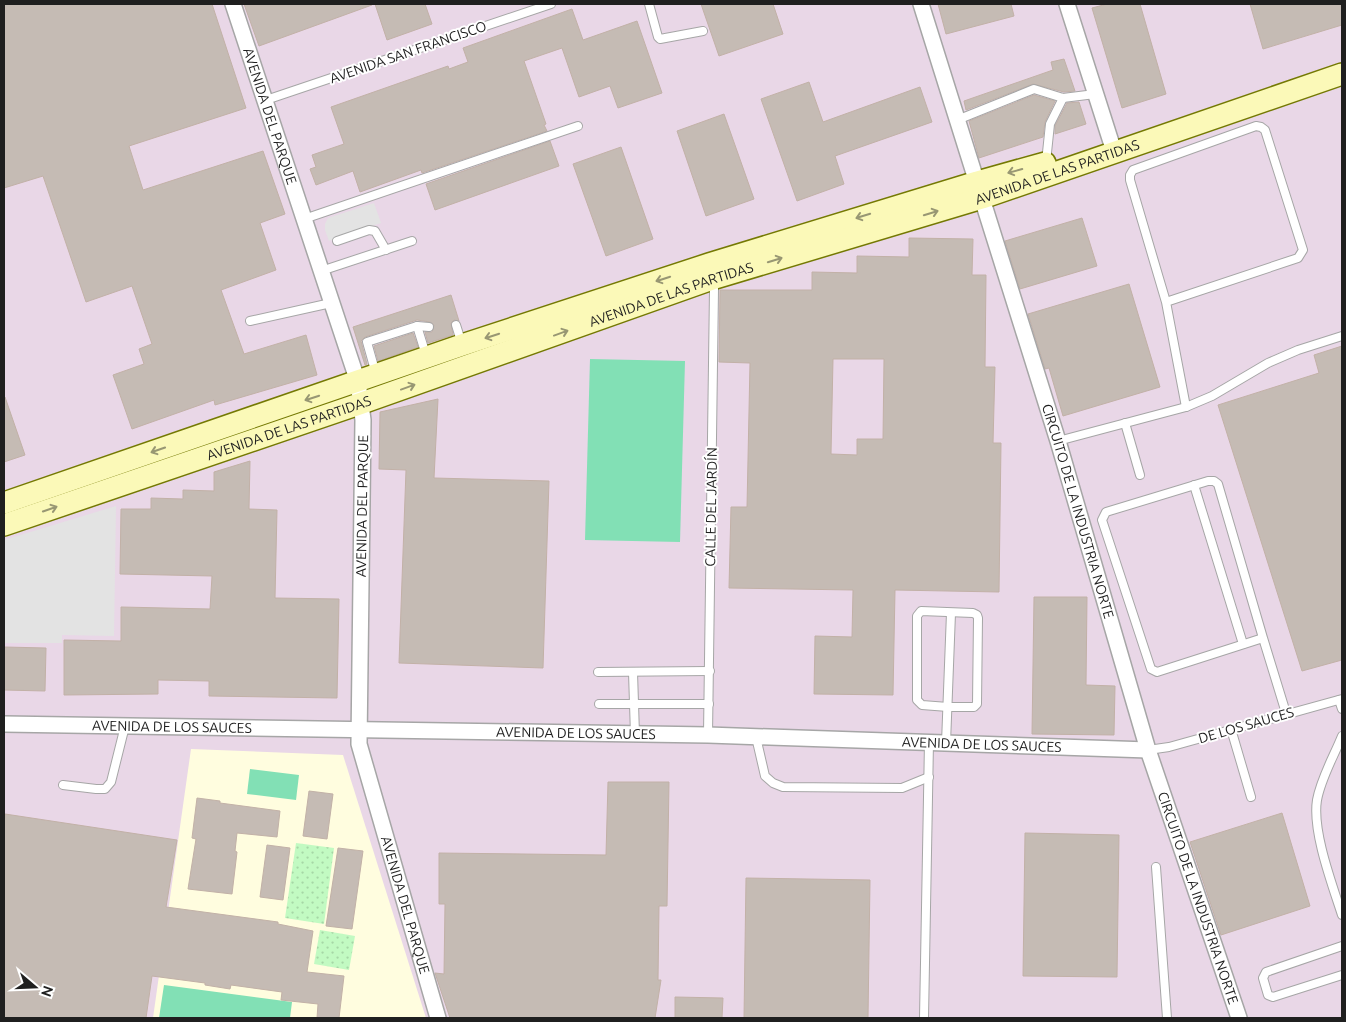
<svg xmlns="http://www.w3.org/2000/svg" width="1346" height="1022" viewBox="0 0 1346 1022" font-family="Ubuntu,sans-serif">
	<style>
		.industrial { fill: #e9d7e7 }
		.education { fill: #fffddf }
		.park { fill: url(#park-dots) }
		.pitch { fill: #82e0b5 }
		.parking { fill: #e3e3e3 }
		.building { fill: #c5bbb4; stroke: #c2b1a7; fill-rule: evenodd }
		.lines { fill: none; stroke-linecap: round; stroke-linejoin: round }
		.lane-casing { stroke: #a6a6a6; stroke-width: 10 }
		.street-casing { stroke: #a6a6a6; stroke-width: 18 }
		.secondary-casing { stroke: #747903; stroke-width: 24 }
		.lane { stroke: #fff; stroke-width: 8 }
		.street { stroke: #fff; stroke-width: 15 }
		.secondary { stroke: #fbf9b8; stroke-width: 21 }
		.oneway { stroke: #989773 }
		.labels { text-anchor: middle; stroke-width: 4; stroke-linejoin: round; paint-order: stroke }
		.street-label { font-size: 14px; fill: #1f1f1f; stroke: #fff }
	</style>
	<defs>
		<pattern id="park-dots" width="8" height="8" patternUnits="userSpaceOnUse" patternTransform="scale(1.25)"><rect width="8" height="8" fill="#c2fac2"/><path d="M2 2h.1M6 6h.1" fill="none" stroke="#a6d6a6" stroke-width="1.8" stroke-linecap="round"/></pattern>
	</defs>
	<rect width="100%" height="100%" fill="#f0ece5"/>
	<rect class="industrial" x="4" y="4" width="1338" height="1014"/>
	<polygon class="education" points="191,749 343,755 426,1018 153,1018"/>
	<g class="park">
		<polygon points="296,843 334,848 324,924 285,918"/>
		<polygon points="320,930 355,936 349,970 314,964"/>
	</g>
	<g class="pitch">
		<polygon points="590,359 685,361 680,542 585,540"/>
		<polygon points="250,769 299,775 296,800 247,794"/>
		<polygon points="164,985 292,1002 290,1018 159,1018"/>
	</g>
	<g class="parking">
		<polygon points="374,203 381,223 329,241 325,230 325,224 328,218"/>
		<polygon points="116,506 114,636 62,635 62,643 4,643 4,540"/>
	</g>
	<g class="building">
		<polygon points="4,4 212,4 246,108 129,146 143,190 263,151 285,214 260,223 276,270 221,290 244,354 306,335 317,375 215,405 214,400 132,429 113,375 144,364 139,349 152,344 132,286 86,302 43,176 4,188"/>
		<polygon points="244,4 372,4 372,5 259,46"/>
		<polygon points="375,4 425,4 432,24 387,40"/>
		<polygon points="701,4 773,4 783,34 719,56"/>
		<polygon points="938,4 1011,4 1014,16 946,34"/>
		<polygon points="1107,4 1140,4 1166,94 1122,108 1092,8"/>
		<polygon points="1250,4 1342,4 1342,25 1263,49"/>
		<polygon points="572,9 583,40 637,21 662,93 618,108 610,86 579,97 562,48 524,61 546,124 544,125 547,131 422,173 421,170 360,192 353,171 316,185 310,169 316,167 312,155 344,144 331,107 448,66 449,69 468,62 463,48"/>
		<polygon points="1064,59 1075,91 1064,92 1033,84 966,110 964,101 1053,70 1051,62"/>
		<polygon points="809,82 823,122 920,87 932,122 835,156 844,184 797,201 761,99"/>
		<polygon points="1034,95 1055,101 1045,122 1043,137 979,158 969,121"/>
		<polygon points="1079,102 1086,124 1055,134 1055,126 1067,103"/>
		<polygon points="724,114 754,199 706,216 677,131"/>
		<polygon points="550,141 559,166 435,210 426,184"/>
		<polygon points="621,147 653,239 606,256 573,164"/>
		<polygon points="1082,218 1097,266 1020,289 1005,241"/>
		<path d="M909 238 973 239 972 275H986L985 367H995L993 443H1001L999 592 895 590 893 695 814 694 815 636 852 637 853 590 729 588 731 507H747L750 363 719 362 720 290H812V272L857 273V256L909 257ZM833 359H884L883 439H857V455L831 454Z"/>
		<polygon points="1129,284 1160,387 1063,416 1049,368 1045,369 1028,314"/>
		<polygon points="451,295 459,321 454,320 451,323 453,335 428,343 425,332 432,332 434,325 430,322 417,320 365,337 361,341 367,364 365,365 353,327"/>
		<polygon points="413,333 418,347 378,361 374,346"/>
		<polygon points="1342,346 1342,660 1302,671 1218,405 1319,373 1314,355"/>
		<polygon points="5,397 25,455 4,462 4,398"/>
		<polygon points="438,399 434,478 549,481 543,668 399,663 406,470 379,469 380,412"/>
		<polygon points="250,461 249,509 277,510 275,598 339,599 337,698 209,696 209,681 158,680 158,694 64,695 64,640 121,641 121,607 210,609 212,576 120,574 121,509 151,509 151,498 183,499 183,490 214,491 214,472"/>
		<polygon points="1034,597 1087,597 1086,685 1115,686 1114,735 1032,734"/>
		<polygon points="4,647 46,648 45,691 4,690"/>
		<polygon points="608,782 669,782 667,906 659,906 658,980 661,980 655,1018 450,1018 435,973 444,974 445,904 439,904 439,853 606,855"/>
		<polygon points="309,791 333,794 327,839 303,836"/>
		<polygon points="197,798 220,801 220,803 280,811 277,837 237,833 235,851 237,852 232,894 188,889 196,839 192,838"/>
		<polygon points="1282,813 1310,906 1221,935 1190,842"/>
		<polygon points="5,814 177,840 166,907 278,922 278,924 313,931 307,972 344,976 339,1018 317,1018 318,1004 281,1000 282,992 231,985 230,989 205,985 205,983 152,976 146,1018 4,1018 4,825"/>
		<polygon points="1025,833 1119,835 1117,977 1023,976"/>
		<polygon points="267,845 290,848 283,900 260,897"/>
		<polygon points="338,848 363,851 352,929 326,926"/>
		<polygon points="746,878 870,880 868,1018 744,1018"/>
		<polygon points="675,997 723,998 722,1018 675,1018"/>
	</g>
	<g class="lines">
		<g class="lane-casing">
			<g id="lane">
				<polyline points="649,4 658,37 660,39 703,31"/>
				<polyline points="266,100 551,4"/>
				<polyline points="957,120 1034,89 1063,98 1095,94"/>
				<polyline points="1046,162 1050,124 1063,98"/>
				<polyline points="304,219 578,126"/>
				<polyline points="337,241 369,230 375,231 386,250"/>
				<polyline points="321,271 412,241"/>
				<polyline points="1166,302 1298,258 1303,250 1265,130 1261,127 1256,126 1133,170 1130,175 1130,180 1166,302 1186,407"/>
				<polyline points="250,321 331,303"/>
				<polyline points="456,325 462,344"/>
				<polyline points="426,355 417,326 429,327"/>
				<polyline points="376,374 367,342 417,326"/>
				<polyline points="1125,423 1140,475"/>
				<polyline points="1058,441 1186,407 1212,396 1268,363 1298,350 1342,336"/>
				<polyline points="1194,485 1243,644"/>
				<polygon points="921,611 973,613 977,615 978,618 977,704 974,707 948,707 922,705 917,700 917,616"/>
				<polyline points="1263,638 1218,484 1214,481 1208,481 1106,512 1102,520 1151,669 1157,672 1263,638 1286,713"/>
				<polyline points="598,672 710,671"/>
				<polyline points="633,672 635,735"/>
				<polyline points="1339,700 1342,709"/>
				<polyline points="599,704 709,704"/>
				<polyline points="1231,729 1251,797"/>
				<polyline points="708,735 714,289 712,281"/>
				<path d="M1342 736C1334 756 1321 778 1317 800 1312 831 1332 884 1342 915"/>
				<polyline points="756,737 765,776 773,783 783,787 902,788 929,777"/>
				<polyline points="946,743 951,613"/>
				<polyline points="1148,750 1169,747 1342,699"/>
				<polyline points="63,785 96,789 105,789 111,782 125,726"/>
				<polyline points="1156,867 1167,1018"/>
				<polyline points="1342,946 1266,972 1263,978 1268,995 1273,997 1342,975"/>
				<polyline points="924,1018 929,742"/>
			</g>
		</g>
		<g class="street-casing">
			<g id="street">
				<path id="s1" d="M233 4 358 382 363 420 359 744 438 1018"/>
				<path id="s2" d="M921 4 1058 441 1148 750 1239 1018"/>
				<polyline points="1067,4 1111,142"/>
				<path id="s3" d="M4 724 708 735 1148 750"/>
			</g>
		</g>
		<g class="secondary-casing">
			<g id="secondary">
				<polyline points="4,503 462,345 709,264 977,182 1045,163"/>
				<path id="s4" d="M4 525 362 403 712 279 982 198 1342 74"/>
			</g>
		</g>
		<use href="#lane" class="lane"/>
		<use href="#street" class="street"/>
		<use href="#secondary" class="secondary"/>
	</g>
	<defs><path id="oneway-shaft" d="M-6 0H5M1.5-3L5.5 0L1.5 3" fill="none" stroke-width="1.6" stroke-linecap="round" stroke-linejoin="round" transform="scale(1.25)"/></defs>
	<g class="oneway">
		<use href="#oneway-shaft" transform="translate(1015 171) rotate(165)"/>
		<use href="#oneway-shaft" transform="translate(931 213) rotate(-17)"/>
		<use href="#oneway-shaft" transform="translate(863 216) rotate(163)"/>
		<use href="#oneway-shaft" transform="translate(775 260) rotate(-17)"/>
		<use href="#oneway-shaft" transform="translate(663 279) rotate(162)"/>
		<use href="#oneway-shaft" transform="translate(561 333) rotate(-20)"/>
		<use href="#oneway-shaft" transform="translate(492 336) rotate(162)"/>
		<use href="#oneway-shaft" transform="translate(408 387) rotate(-20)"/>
		<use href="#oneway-shaft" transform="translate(312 398) rotate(162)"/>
		<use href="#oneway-shaft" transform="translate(158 450) rotate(161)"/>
		<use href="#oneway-shaft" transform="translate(50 509) rotate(-19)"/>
	</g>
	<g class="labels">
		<g class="street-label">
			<text transform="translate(408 52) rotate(-19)" y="5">AVENIDA SAN FRANCISCO</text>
			<text dy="5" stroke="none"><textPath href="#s1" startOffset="118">AVENIDA DEL PARQUE</textPath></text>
			<text dy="5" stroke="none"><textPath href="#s4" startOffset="1111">AVENIDA DE LAS PARTIDAS</textPath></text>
			<text dy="5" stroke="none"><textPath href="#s4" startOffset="706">AVENIDA DE LAS PARTIDAS</textPath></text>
			<text dy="5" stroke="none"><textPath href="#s4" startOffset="301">AVENIDA DE LAS PARTIDAS</textPath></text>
			<text transform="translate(362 506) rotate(-89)" y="5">AVENIDA DEL PARQUE</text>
			<text transform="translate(711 507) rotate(-89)" y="5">CALLE DEL JARDÍN</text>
			<text dy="5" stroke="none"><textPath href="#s2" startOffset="531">CIRCUITO DE LA INDUSTRIA NORTE</textPath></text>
			<text transform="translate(1246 725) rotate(-16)" y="5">DE LOS SAUCES</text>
			<text dy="5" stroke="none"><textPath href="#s3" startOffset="168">AVENIDA DE LOS SAUCES</textPath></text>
			<text dy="5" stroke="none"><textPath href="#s3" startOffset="572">AVENIDA DE LOS SAUCES</textPath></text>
			<text dy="5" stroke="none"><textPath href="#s3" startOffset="978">AVENIDA DE LOS SAUCES</textPath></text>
			<text dy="5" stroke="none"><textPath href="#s2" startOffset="936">CIRCUITO DE LA INDUSTRIA NORTE</textPath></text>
			<text dy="5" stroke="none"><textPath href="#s1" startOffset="928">AVENIDA DEL PARQUE</textPath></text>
		</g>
	</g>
	<rect width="1346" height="1022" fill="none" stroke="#1f1f1f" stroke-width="10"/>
	<g transform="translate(35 987) rotate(109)" stroke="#ffffff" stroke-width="4" paint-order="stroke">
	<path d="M0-4L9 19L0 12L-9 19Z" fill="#1f1f1f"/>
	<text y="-8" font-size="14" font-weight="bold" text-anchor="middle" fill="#1f1f1f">N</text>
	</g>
</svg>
